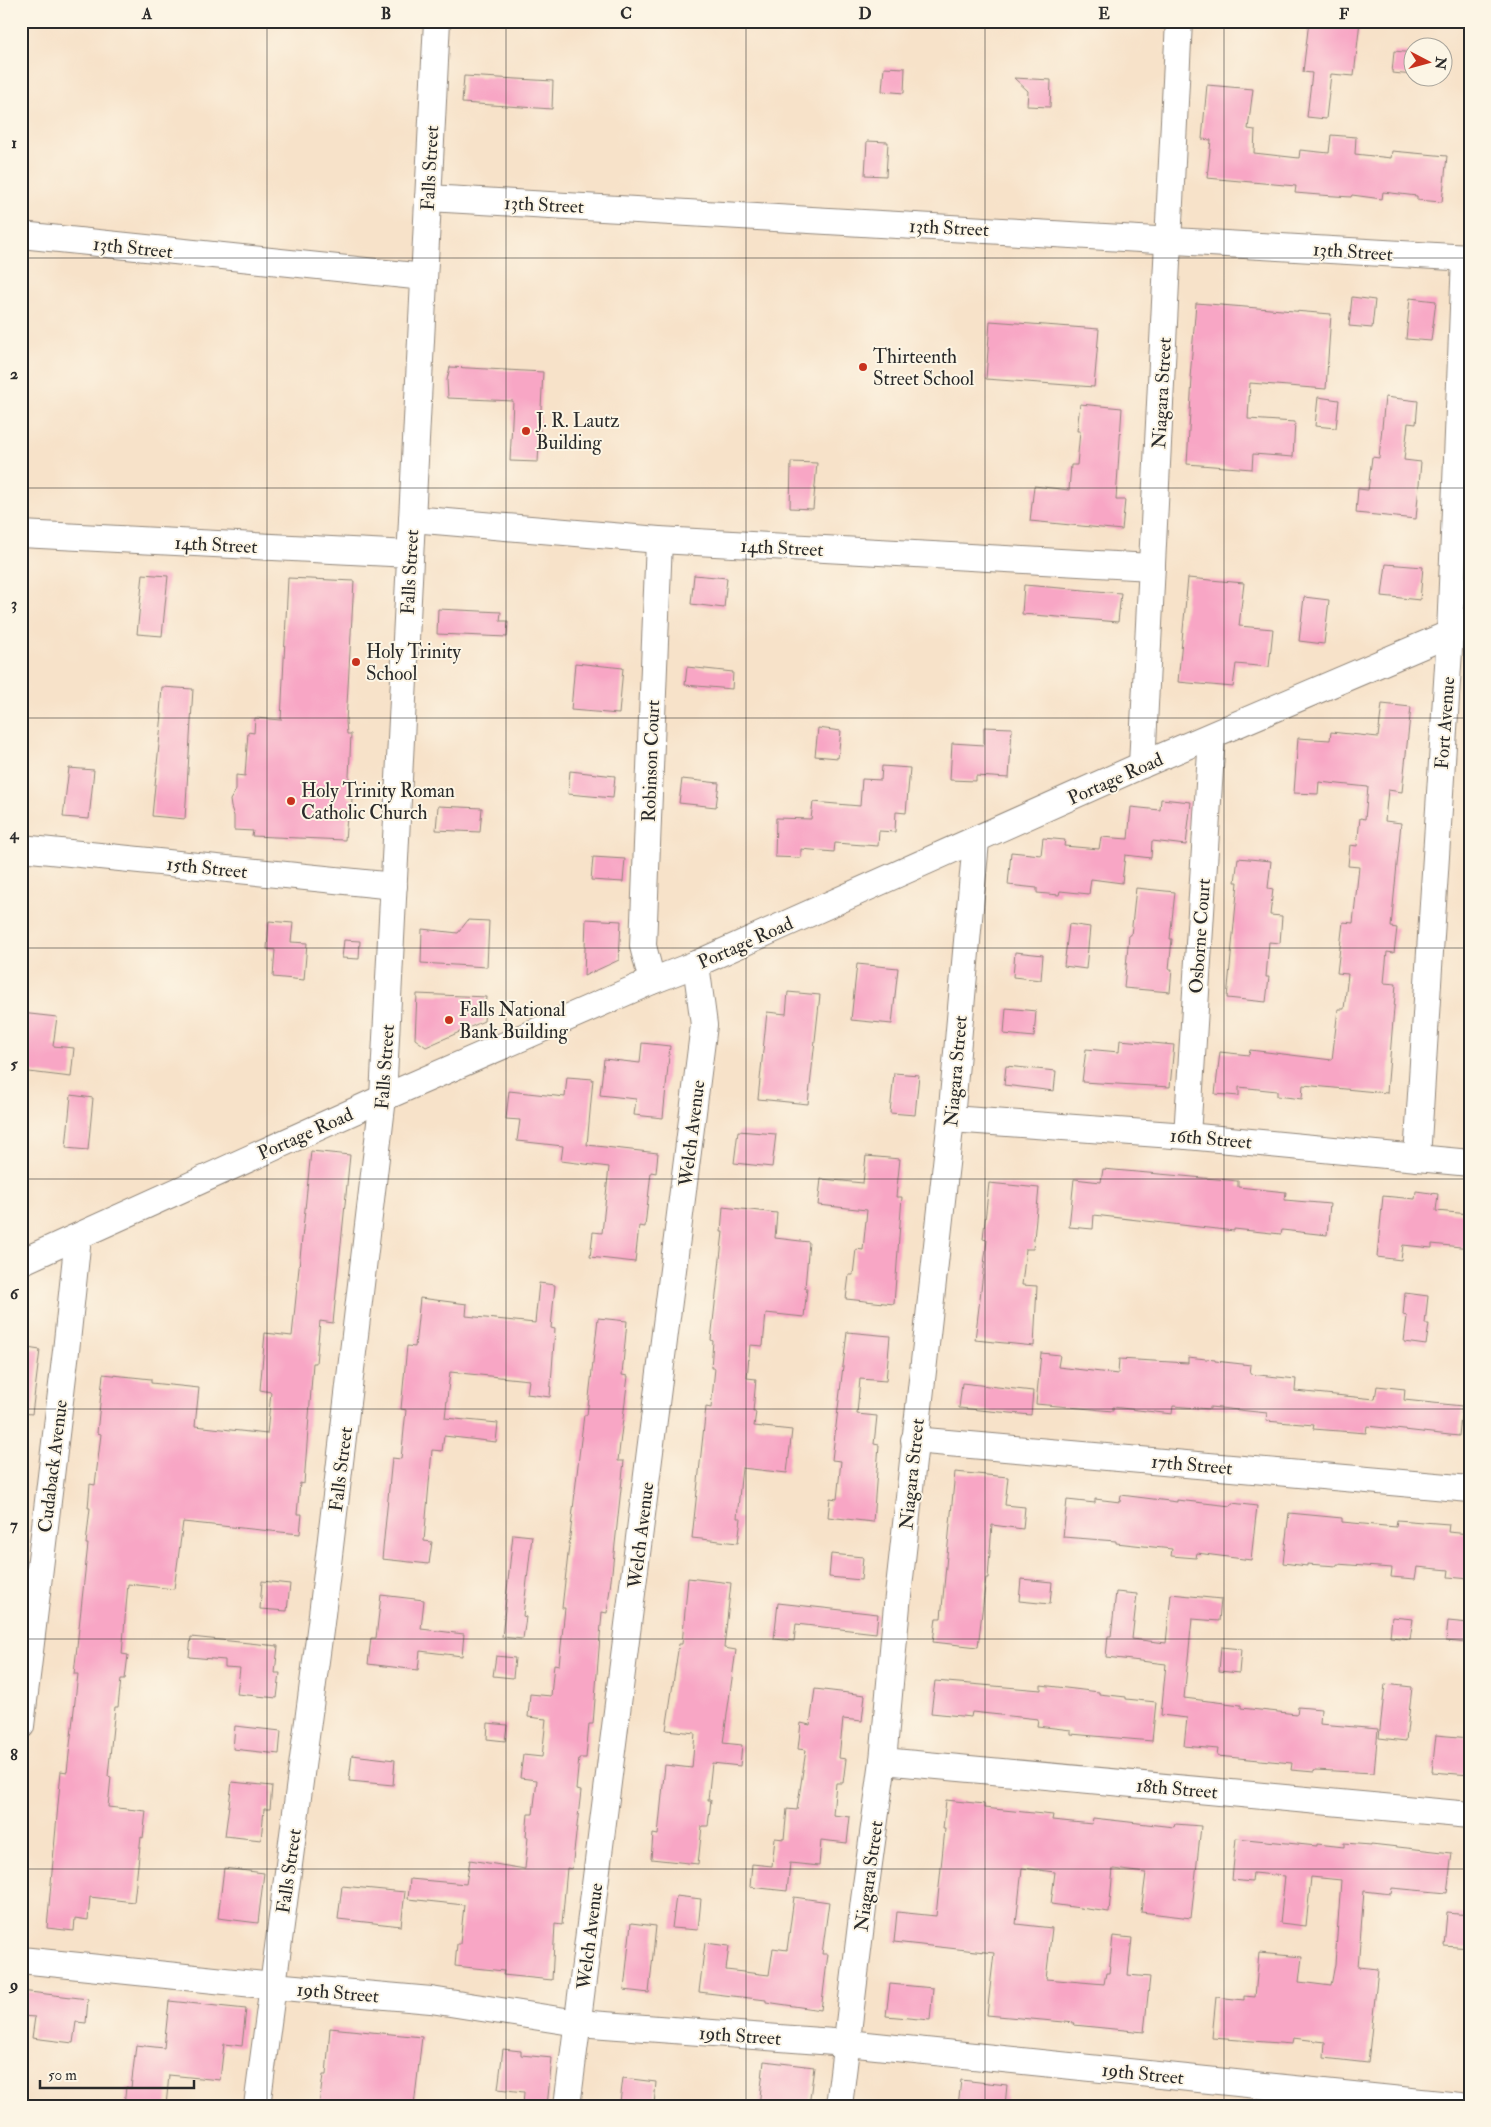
<svg xmlns="http://www.w3.org/2000/svg" width="1491" height="2127" viewBox="0 0 1491 2127" font-family="'IM FELL Double Pica',serif">
	<style>
		.building { fill: #f8a6c5 }
		.lines { fill: none; stroke-linecap: round; stroke-linejoin: round }
		.minor-casing { stroke: #91867a; stroke-width: 28 }
		.minor { stroke: #fff; stroke-width: 26 }
		.grid { fill: none; stroke: #2b2b2b; stroke-width: 1; stroke-opacity: 0.55 }
		.poi-dot { fill: #c8321e; stroke: #fcf5e5; stroke-width: 2 }
		.labels { text-anchor: middle; stroke-width: 4; stroke-linejoin: round; paint-order: stroke }
		.street-label { font-size: 19px; fill: #2b2b2b; stroke: #fcf5e5 }
		.poi-label { font-size: 19px; fill: #2b2b2b; stroke: #fcf5e5; text-anchor: start }
		.neatline { fill: none; stroke: #2b2b2b; stroke-width: 2 }
		.grid-label { font-size: 16px; text-anchor: middle; font-weight: bold; fill: #2b2b2b }
	</style>
	<rect width="100%" height="100%" fill="#fcf5e5"/>
	<filter id="ink" filterUnits="userSpaceOnUse"><feTurbulence type="fractalNoise" baseFrequency=".02" numOctaves="2"/><feDisplacementMap in="SourceGraphic" scale="10" xChannelSelector="R" yChannelSelector="G"/><feConvolveMatrix kernelMatrix="1 2 1 2 8 2 1 2 1" color-interpolation-filters="sRGB"/></filter>
	<filter id="wash" filterUnits="userSpaceOnUse"><feTurbulence type="fractalNoise" baseFrequency=".0096" numOctaves="4" result="noise"/><feDisplacementMap in="SourceGraphic" scale="20" xChannelSelector="R" yChannelSelector="G"/><feGaussianBlur stdDeviation="1.12" result="paint"/><feColorMatrix in="noise" values="0 0 0 0 0 0 0 0 0 0 0 0 0 0 0 0 0 1.4 0 .05"/><feComposite in="paint" operator="in"/></filter>
	<g filter="url(#wash)">
		<rect width="100%" height="100%" fill="#f7e2c9"/>
		<g id="blocks">
			<g class="building">
				<polygon points="1309,21 1360,21 1354,76 1331,74 1326,119 1307,117 1312,73 1303,72"/>
				<polygon points="1394,51 1414,53 1414,75 1392,73"/>
				<polygon points="884,67 905,68 904,93 882,91"/>
				<polygon points="464,76 553,81 552,109 462,103"/>
				<polygon points="1014,78 1051,80 1050,107 1027,106 1028,91"/>
				<polygon points="1207,85 1253,89 1248,129 1255,130 1254,153 1299,158 1300,150 1329,153 1331,135 1356,137 1355,154 1391,158 1392,151 1447,156 1442,202 1417,200 1417,196 1383,192 1382,199 1352,195 1351,197 1320,195 1295,193 1296,186 1207,178 1211,140 1202,139"/>
				<polygon points="867,141 888,142 886,176 865,175"/>
				<polygon points="1352,297 1375,300 1372,328 1349,326"/>
				<polygon points="1410,298 1436,301 1431,341 1406,339"/>
				<polygon points="1196,303 1331,314 1326,389 1250,383 1248,419 1295,422 1293,457 1253,454 1252,469 1187,464 1192,378 1190,378"/>
				<polygon points="990,321 1099,329 1094,387 986,379"/>
				<polygon points="450,367 543,372 538,462 510,461 513,401 448,398 447,380"/>
				<polygon points="1318,397 1339,400 1336,428 1315,426"/>
				<polygon points="1385,397 1418,401 1416,424 1408,423 1404,460 1421,462 1416,519 1356,513 1358,489 1368,490 1372,457 1379,458"/>
				<polygon points="1080,404 1122,408 1116,500 1125,500 1122,530 1030,521 1034,486 1069,490 1071,465 1077,465 1080,431 1077,431"/>
				<polygon points="791,462 817,463 813,509 790,508"/>
				<polygon points="1386,564 1423,567 1420,600 1382,596"/>
				<polygon points="143,574 168,576 162,636 137,634"/>
				<polygon points="694,575 727,578 724,608 691,604"/>
				<polygon points="288,578 354,581 346,722 347,734 351,734 348,798 352,798 351,818 347,817 345,840 252,836 253,831 234,830 234,816 231,807 230,800 236,790 236,775 245,776 248,732 254,733 255,718 281,720"/>
				<polygon points="1188,578 1244,583 1239,626 1273,629 1269,667 1236,664 1233,687 1178,682"/>
				<polygon points="1024,585 1121,593 1118,622 1022,614"/>
				<polygon points="1304,597 1329,600 1324,644 1299,641"/>
				<polygon points="438,609 501,612 500,621 508,621 507,637 437,634"/>
				<polygon points="575,663 623,668 619,714 571,710"/>
				<polygon points="687,667 733,672 732,689 685,685"/>
				<polygon points="162,687 193,689 185,819 152,816 162,714 160,714"/>
				<polygon points="1382,704 1411,707 1402,792 1388,790 1385,821 1401,823 1391,927 1397,928 1394,953 1387,952 1384,983 1396,984 1387,1093 1303,1085 1302,1099 1277,1096 1277,1091 1239,1087 1239,1096 1215,1094 1220,1052 1249,1055 1250,1050 1332,1060 1338,1009 1344,1009 1348,974 1337,973 1343,922 1353,923 1359,867 1348,866 1350,845 1357,846 1360,818 1365,819 1368,787 1319,782 1318,794 1294,793 1298,738 1330,740 1331,732 1378,737"/>
				<polygon points="984,727 1012,728 1009,778 976,776 976,781 950,780 952,743 984,745"/>
				<polygon points="818,728 841,731 838,758 815,756"/>
				<polygon points="882,766 910,768 906,813 896,812 895,832 879,831 878,846 835,843 834,852 801,849 801,858 775,857 776,818 811,819 813,802 860,806 862,779 881,780"/>
				<polygon points="69,768 94,770 89,819 63,817"/>
				<polygon points="570,771 615,776 613,798 568,794"/>
				<polygon points="682,779 719,783 716,807 679,803"/>
				<polygon points="1161,799 1191,802 1186,845 1152,841 1151,858 1125,855 1122,883 1091,879 1089,894 1060,891 1059,895 1037,893 1037,888 1008,885 1011,852 1041,855 1043,838 1065,840 1064,846 1099,849 1101,837 1128,839 1131,807 1160,810"/>
				<polygon points="438,806 482,808 480,832 436,830"/>
				<polygon points="593,857 625,859 623,882 591,880"/>
				<polygon points="1238,858 1271,861 1268,888 1273,889 1270,915 1282,916 1280,943 1269,942 1266,977 1269,977 1266,1002 1227,998 1238,882 1235,882"/>
				<polygon points="1136,888 1175,892 1170,939 1172,939 1169,969 1172,969 1170,992 1124,988 1129,935 1131,935"/>
				<polygon points="586,919 621,921 619,960 584,976"/>
				<polygon points="468,920 489,921 487,967 421,963 422,929 458,933"/>
				<polygon points="269,921 293,923 291,942 307,943 304,980 273,977 275,950 267,949"/>
				<polygon points="1069,924 1090,927 1086,969 1064,966"/>
				<polygon points="344,940 360,941 359,959 342,958"/>
				<polygon points="1015,952 1043,955 1041,980 1013,977"/>
				<polygon points="857,964 898,968 892,1024 851,1020"/>
				<polygon points="788,992 820,995 808,1104 758,1099 767,1012 786,1014"/>
				<polygon points="417,994 486,997 484,1021 426,1047 415,1039"/>
				<polygon points="1006,1008 1036,1011 1034,1037 1004,1034"/>
				<polygon points="21,1013 57,1017 53,1046 74,1048 71,1077 21,1071"/>
				<polygon points="1120,1040 1174,1045 1170,1087 1082,1082 1086,1049 1119,1052"/>
				<polygon points="642,1043 670,1046 663,1118 634,1115 636,1099 600,1095 604,1059 640,1063"/>
				<polygon points="1006,1066 1056,1071 1054,1091 1004,1085"/>
				<polygon points="894,1073 919,1075 915,1115 890,1113"/>
				<polygon points="567,1077 593,1079 587,1145 658,1153 656,1173 651,1172 645,1227 639,1226 635,1262 590,1257 593,1232 602,1233 609,1167 561,1161 563,1146 517,1141 520,1120 506,1119 509,1091 565,1097"/>
				<polygon points="71,1095 93,1098 88,1150 66,1148"/>
				<polygon points="738,1131 776,1134 772,1167 734,1163"/>
				<polygon points="311,1151 350,1155 333,1323 320,1321 316,1363 313,1363 304,1484 300,1483 297,1514 302,1514 300,1534 183,1522 174,1589 128,1584 122,1654 128,1655 125,1679 121,1679 118,1707 115,1707 108,1776 111,1777 108,1807 146,1811 143,1838 141,1837 134,1902 90,1897 88,1920 75,1918 74,1931 47,1928 61,1771 67,1772 78,1674 74,1674 88,1544 86,1544 90,1508 88,1508 90,1484 95,1485 101,1434 97,1433 103,1374 151,1379 151,1383 199,1388 195,1426 267,1434 271,1392 260,1390 265,1333 292,1336"/>
				<polygon points="866,1156 900,1159 896,1197 902,1197 894,1304 846,1299 849,1275 853,1275 856,1249 863,1250 867,1210 818,1205 821,1179 863,1183"/>
				<polygon points="1103,1169 1238,1181 1238,1187 1286,1192 1285,1200 1330,1204 1327,1235 1282,1230 1281,1234 1234,1229 1234,1231 1094,1215 1093,1229 1069,1227 1074,1179 1101,1182"/>
				<polygon points="989,1183 1039,1188 1033,1249 1026,1249 1022,1285 1037,1286 1034,1346 975,1340 987,1240 983,1239"/>
				<polygon points="1416,1191 1438,1194 1436,1211 1470,1214 1470,1248 1432,1244 1432,1248 1403,1245 1401,1260 1377,1257 1383,1196 1415,1199"/>
				<polygon points="723,1207 777,1213 775,1238 809,1242 805,1288 807,1288 804,1317 766,1313 763,1346 750,1345 747,1378 756,1379 753,1412 756,1412 754,1426 792,1430 787,1473 742,1468 737,1518 741,1518 738,1543 692,1538 706,1407 711,1408 715,1368 711,1368 713,1341 711,1340 723,1232 721,1232"/>
				<polygon points="539,1283 555,1285 551,1328 555,1329 550,1397 527,1394 529,1380 450,1372 445,1418 498,1423 496,1442 444,1436 442,1451 432,1450 424,1541 432,1542 429,1564 382,1559 392,1458 401,1459 406,1410 401,1409 407,1346 415,1347 420,1298 467,1304 466,1316 535,1323"/>
				<polygon points="1405,1293 1428,1296 1425,1324 1429,1324 1426,1345 1404,1342 1407,1316 1403,1315"/>
				<polygon points="598,1318 627,1321 622,1375 628,1376 618,1461 624,1461 612,1572 607,1613 602,1612 593,1724 589,1724 586,1758 579,1758 576,1790 581,1791 572,1869 567,1868 562,1925 555,1924 552,1980 503,1975 504,1971 455,1966 457,1944 460,1944 464,1905 408,1899 410,1879 466,1884 470,1860 525,1869 528,1837 526,1837 528,1814 533,1814 537,1780 520,1778 523,1755 542,1757 546,1719 528,1717 530,1694 551,1696 554,1664 559,1665 565,1608 562,1608 579,1456 584,1415 587,1415"/>
				<polygon points="847,1332 890,1336 886,1381 860,1379 857,1414 877,1416 874,1444 879,1445 873,1522 828,1517 830,1498 837,1499 841,1461 832,1460"/>
				<polygon points="21,1347 40,1350 32,1414 21,1413"/>
				<polygon points="1041,1353 1060,1355 1058,1367 1118,1374 1119,1359 1188,1363 1188,1357 1215,1360 1215,1361 1251,1365 1250,1374 1296,1379 1295,1391 1375,1399 1377,1386 1405,1389 1404,1400 1462,1406 1459,1436 1367,1426 1366,1433 1313,1429 1314,1425 1266,1421 1267,1413 1210,1407 1210,1409 1173,1406 1172,1414 1113,1407 1113,1411 1036,1404"/>
				<polygon points="962,1383 1033,1391 1031,1415 959,1408"/>
				<polygon points="955,1472 1008,1477 1005,1505 1025,1507 1023,1529 992,1525 988,1578 986,1578 978,1647 933,1642 936,1618 941,1618"/>
				<polygon points="1121,1495 1177,1502 1177,1500 1231,1506 1232,1503 1257,1506 1251,1560 1197,1553 1196,1558 1171,1556 1172,1549 1116,1543 1116,1541 1063,1537 1067,1500 1095,1503 1095,1499 1120,1502"/>
				<polygon points="1289,1513 1342,1518 1342,1522 1396,1527 1397,1520 1449,1524 1448,1532 1470,1534 1470,1579 1448,1577 1449,1570 1417,1567 1415,1579 1391,1577 1392,1568 1337,1564 1337,1566 1307,1564 1307,1566 1283,1563"/>
				<polygon points="513,1534 532,1536 523,1616 526,1617 523,1639 502,1637"/>
				<polygon points="831,1554 863,1557 861,1580 829,1577"/>
				<polygon points="688,1578 731,1583 724,1648 736,1650 723,1743 742,1745 740,1766 712,1763 708,1800 711,1800 708,1826 702,1826 698,1864 651,1859 653,1834 658,1835 665,1765 692,1768 695,1733 666,1730 679,1644 682,1644"/>
				<polygon points="1021,1579 1052,1582 1050,1604 1019,1601"/>
				<polygon points="262,1581 290,1584 287,1611 260,1609"/>
				<polygon points="1116,1592 1137,1594 1132,1639 1166,1643 1171,1594 1221,1599 1219,1621 1192,1619 1184,1698 1241,1705 1241,1708 1297,1714 1298,1707 1321,1709 1320,1724 1378,1729 1374,1773 1315,1770 1314,1772 1291,1770 1292,1763 1217,1756 1218,1749 1184,1746 1187,1718 1161,1715 1166,1664 1106,1657 1108,1636 1111,1636"/>
				<polygon points="381,1595 424,1600 421,1629 464,1634 462,1656 420,1651 418,1670 368,1664 371,1638 376,1638"/>
				<polygon points="778,1603 878,1614 876,1633 796,1624 794,1641 774,1639"/>
				<polygon points="1392,1617 1413,1619 1410,1639 1390,1637"/>
				<polygon points="1448,1621 1469,1623 1466,1643 1446,1641"/>
				<polygon points="191,1637 278,1646 275,1673 280,1673 277,1698 237,1694 240,1668 225,1667 225,1660 189,1657"/>
				<polygon points="1221,1647 1241,1649 1239,1673 1219,1671"/>
				<polygon points="496,1656 515,1658 513,1678 493,1676"/>
				<polygon points="935,1681 1041,1690 1041,1685 1099,1692 1099,1694 1126,1697 1126,1699 1156,1702 1152,1741 1071,1734 1071,1730 1037,1726 1038,1719 972,1712 971,1717 931,1713"/>
				<polygon points="1385,1684 1412,1687 1406,1741 1379,1738"/>
				<polygon points="815,1689 865,1695 862,1721 843,1719 839,1758 846,1759 843,1783 836,1783 833,1815 850,1817 847,1843 821,1840 819,1866 790,1863 787,1891 750,1887 752,1864 772,1866 775,1838 784,1839 787,1809 797,1810 806,1750 798,1749 801,1723 810,1725"/>
				<polygon points="488,1723 507,1725 505,1741 487,1739"/>
				<polygon points="235,1726 281,1731 279,1754 233,1749"/>
				<polygon points="1436,1735 1470,1738 1470,1775 1432,1772"/>
				<polygon points="352,1755 395,1760 393,1785 349,1781"/>
				<polygon points="232,1782 272,1786 270,1809 264,1809 261,1840 225,1836"/>
				<polygon points="946,1800 984,1804 984,1808 1053,1815 1052,1820 1092,1824 1093,1818 1174,1827 1175,1824 1201,1826 1191,1918 1141,1912 1146,1873 1113,1869 1109,1912 1051,1904 1055,1872 1022,1868 1016,1924 1052,1928 1046,1979 1104,1984 1106,1973 1109,1973 1113,1936 1132,1938 1128,1975 1150,1977 1144,2032 1074,2025 1075,2023 987,2015 994,1953 894,1942 897,1912 936,1916 945,1829 943,1829"/>
				<polygon points="1236,1838 1317,1846 1317,1844 1344,1847 1344,1843 1371,1845 1371,1844 1452,1853 1447,1893 1392,1888 1391,1894 1364,1891 1358,1967 1378,1969 1368,2063 1324,2058 1325,2042 1293,2038 1292,2044 1212,2038 1216,1997 1244,2000 1244,1996 1255,1997 1259,1953 1302,1957 1299,1982 1331,1986 1335,1964 1341,1880 1311,1877 1306,1926 1280,1923 1285,1876 1253,1873 1252,1882 1232,1880"/>
				<polygon points="224,1868 264,1873 258,1923 218,1918"/>
				<polygon points="342,1886 405,1892 401,1926 338,1919"/>
				<polygon points="676,1896 701,1899 698,1930 672,1928"/>
				<polygon points="794,1897 829,1902 822,1954 828,1954 821,2010 766,2002 766,2000 699,1992 705,1943 729,1946 726,1970 769,1975 773,1948 787,1950"/>
				<polygon points="1447,1913 1470,1915 1470,1948 1444,1946"/>
				<polygon points="631,1923 656,1926 649,1993 624,1990"/>
				<polygon points="890,1984 933,1988 930,2020 886,2016"/>
				<polygon points="21,1991 88,1999 86,2023 76,2022 73,2043 32,2038 35,2017 21,2016"/>
				<polygon points="169,2001 246,2009 242,2046 224,2044 220,2080 169,2075 166,2106 124,2106 126,2087 131,2088 136,2045 164,2048"/>
				<polygon points="330,2028 422,2037 414,2106 319,2106 323,2075 326,2075"/>
				<polygon points="503,2049 521,2051 521,2055 552,2058 547,2106 523,2106 524,2092 498,2089"/>
				<polygon points="764,2061 814,2067 809,2106 759,2106"/>
				<polygon points="623,2078 656,2082 654,2105 620,2102"/>
				<polygon points="961,2080 1007,2085 1005,2106 958,2106"/>
			</g>
		</g>
	</g>
	<g filter="url(#ink)">
		<use href="#blocks" fill-opacity="0" stroke="#91867a" stroke-width="1"/>
		<g class="lines">
			<g class="minor-casing">
				<g id="minor">
					<polyline points="428,198 1470,258"/>
					<polyline points="21,235 424,277"/>
					<polyline points="412,519 659,540 1152,567"/>
					<polyline points="21,534 410,554"/>
					<polyline points="1142,765 1179,21"/>
					<polyline points="21,848 394,886"/>
					<polyline points="652,981 643,946 659,540"/>
					<polyline points="951,1119 1187,1136 1470,1163"/>
					<polyline points="1187,1136 1212,736"/>
					<polyline points="1417,1158 1450,634 1465,258"/>
					<polyline points="21,1262 383,1098 652,981 696,964 1142,765 1470,625"/>
					<polyline points="914,1440 1470,1489"/>
					<polyline points="21,1726 66,1351 78,1237"/>
					<polyline points="883,1761 1470,1815"/>
					<polyline points="21,1960 273,1986 431,2000 578,2023 847,2043 1460,2106"/>
					<polyline points="257,2106 321,1623 383,1098 437,21"/>
					<polyline points="567,2106 704,1025 696,964"/>
					<polyline points="839,2106 864,1900 883,1761 897,1605 951,1119 976,841"/>
				</g>
			</g>
			<use href="#minor" class="minor"/>
		</g>
	</g>
	<path class="grid" d="M267 21V2106M506 21V2106M746 21V2106M985 21V2106M1224 21V2106M21 258H1470M21 488H1470M21 718H1470M21 948H1470M21 1179H1470M21 1409H1470M21 1639H1470M21 1869H1470"/>
	<g class="poi-dot">
		<circle cx="863" cy="367" r="5"/>
		<circle cx="526" cy="431" r="5"/>
		<circle cx="356" cy="662" r="5"/>
		<circle cx="291" cy="801" r="5"/>
		<circle cx="449" cy="1020" r="5"/>
	</g>
	<g class="labels">
		<g class="street-label">
			<text transform="translate(429 168) rotate(-87)" y="7">Falls Street</text>
			<text transform="translate(544 204) rotate(3)" y="7">13th Street</text>
			<text transform="translate(949 227) rotate(3)" y="7">13th Street</text>
			<text transform="translate(133 247) rotate(6)" y="7">13th Street</text>
			<text transform="translate(1353 251) rotate(4)" y="7">13th Street</text>
			<text transform="translate(1161 393) rotate(-87)" y="7">Niagara Street</text>
			<text transform="translate(216 544) rotate(3)" y="7">14th Street</text>
			<text transform="translate(782 547) rotate(3)" y="7">14th Street</text>
			<text transform="translate(409 572) rotate(-87)" y="7">Falls Street</text>
			<text transform="translate(1444 723) rotate(-86)" y="7">Fort Avenue</text>
			<text transform="translate(650 761) rotate(-88)" y="7">Robinson Court</text>
			<text transform="translate(1115 778) rotate(-24)" y="7">Portage Road</text>
			<text transform="translate(207 867) rotate(6)" y="7">15th Street</text>
			<text transform="translate(1199 936) rotate(-86)" y="7">Osborne Court</text>
			<text transform="translate(745 942) rotate(-24)" y="7">Portage Road</text>
			<text transform="translate(384 1067) rotate(-86)" y="7">Falls Street</text>
			<text transform="translate(955 1071) rotate(-85)" y="7">Niagara Street</text>
			<text transform="translate(305 1133) rotate(-24)" y="7">Portage Road</text>
			<text transform="translate(691 1133) rotate(-83)" y="7">Welch Avenue</text>
			<text transform="translate(1211 1138) rotate(5)" y="7">16th Street</text>
			<text transform="translate(1192 1464) rotate(5)" y="7">17th Street</text>
			<text transform="translate(52 1466) rotate(-83)" y="7">Cudaback Avenue</text>
			<text transform="translate(340 1469) rotate(-83)" y="7">Falls Street</text>
			<text transform="translate(911 1474) rotate(-84)" y="7">Niagara Street</text>
			<text transform="translate(640 1535) rotate(-83)" y="7">Welch Avenue</text>
			<text transform="translate(1177 1788) rotate(5)" y="7">18th Street</text>
			<text transform="translate(288 1871) rotate(-82)" y="7">Falls Street</text>
			<text transform="translate(868 1876) rotate(-82)" y="7">Niagara Street</text>
			<text transform="translate(589 1936) rotate(-83)" y="7">Welch Avenue</text>
			<text transform="translate(338 1992) rotate(5)" y="7">19th Street</text>
			<text transform="translate(740 2035) rotate(4)" y="7">19th Street</text>
			<text transform="translate(1143 2073) rotate(6)" y="7">19th Street</text>
		</g>
		<g class="poi-label">
			<text x="873" y="363">Thirteenth<tspan x="873" dy="22">Street School</tspan></text>
			<text x="536" y="427">J. R. Lautz<tspan x="536" dy="22">Building</tspan></text>
			<text x="366" y="658">Holy Trinity<tspan x="366" dy="22">School</tspan></text>
			<text x="301" y="797">Holy Trinity Roman<tspan x="301" dy="22">Catholic Church</tspan></text>
			<text x="459" y="1016">Falls National<tspan x="459" dy="22">Bank Building</tspan></text>
		</g>
	</g>
	<rect width="1491" height="2127" fill="none" stroke="#fcf5e5" stroke-width="55"/>
	<g transform="translate(1428 62) rotate(96)"><circle r="24" fill="#fcf5e5" stroke="#a8a49b"/>
	<path d="M0-4L9 19L0 12L-9 19Z" fill="#c8321e"/>
	<text y="-8" font-size="14" font-weight="bold" text-anchor="middle" fill="#2b2b2b">N</text>
	</g>
	<path d="M40 2080v8h154v-8" fill="none" stroke="#2b2b2b" stroke-width="2.5"/>
	<text x="48" y="2080" font-size="15" fill="#2b2b2b" stroke="#fcf5e5" stroke-width="4" paint-order="stroke">50 m</text>
	<rect x="28" y="28" width="1436" height="2072" class="neatline"/>
	<g class="grid-label">
		<text x="147" y="19">A</text>
		<text x="386" y="19">B</text>
		<text x="626" y="19">C</text>
		<text x="865" y="19">D</text>
		<text x="1104" y="19">E</text>
		<text x="1344" y="19">F</text>
		<text x="14" y="148">1</text>
		<text x="14" y="379">2</text>
		<text x="14" y="609">3</text>
		<text x="14" y="839">4</text>
		<text x="14" y="1069">5</text>
		<text x="14" y="1299">6</text>
		<text x="14" y="1530">7</text>
		<text x="14" y="1760">8</text>
		<text x="14" y="1990">9</text>
	</g>
</svg>
